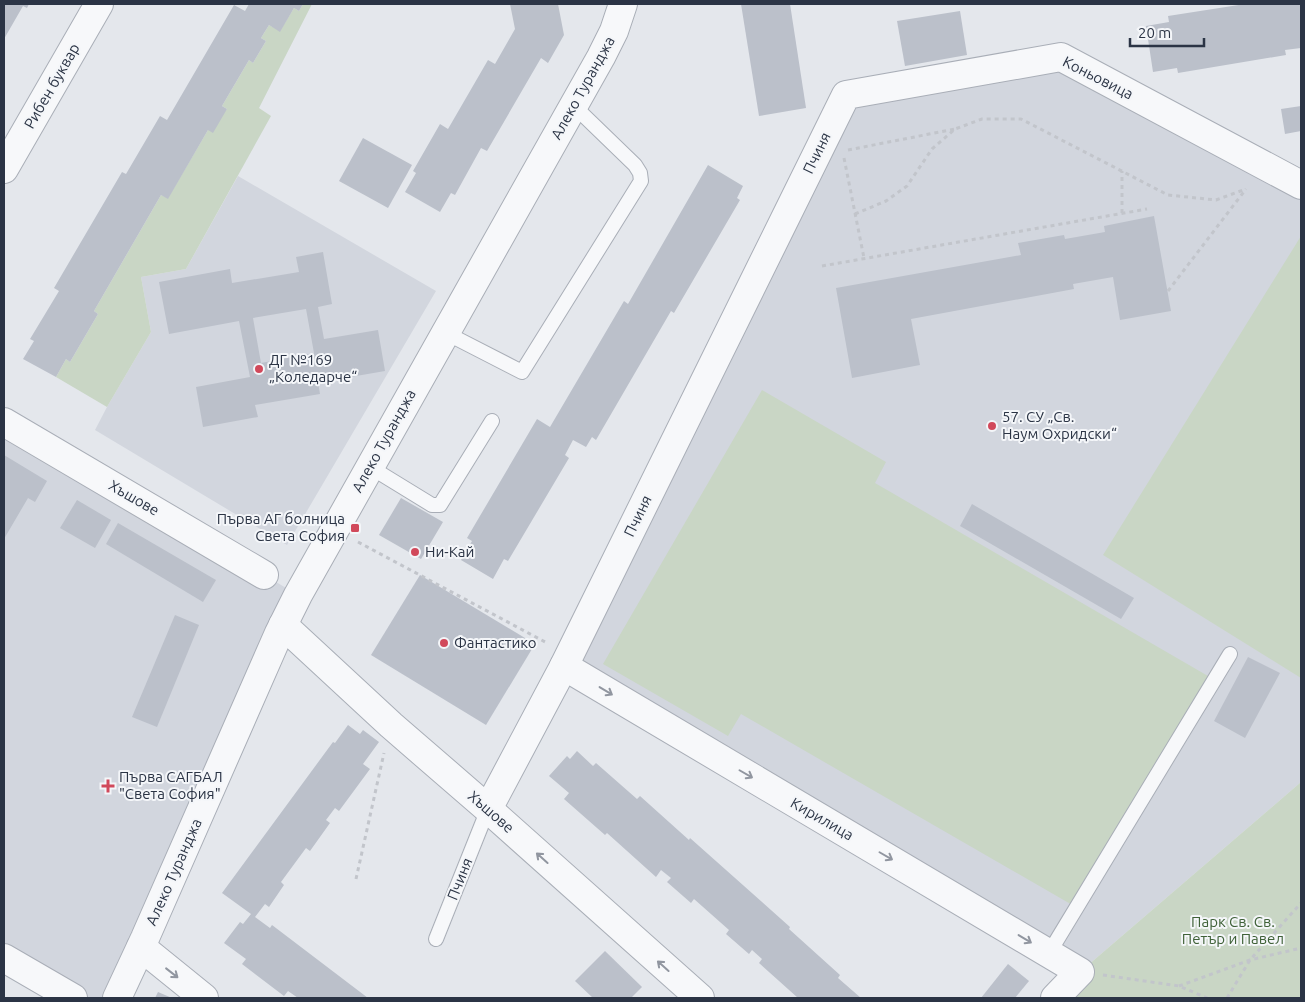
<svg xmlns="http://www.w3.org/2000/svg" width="1305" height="1002" viewBox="0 0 1305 1002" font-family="Ubuntu,sans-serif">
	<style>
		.built { fill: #d2d6de }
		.green { fill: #c9d6c5 }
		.building { fill: #bbc0ca; fill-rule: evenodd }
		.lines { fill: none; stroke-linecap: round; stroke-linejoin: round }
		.lane-casing { stroke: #a9aeb7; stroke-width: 16 }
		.street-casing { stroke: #a9aeb7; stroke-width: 30 }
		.path { stroke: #c2c5cb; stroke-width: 3; stroke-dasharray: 4 4; stroke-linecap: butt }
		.lane { stroke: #f7f8fa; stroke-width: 14 }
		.street { stroke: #f7f8fa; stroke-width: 28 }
		.oneway { stroke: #9196a0 }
		.poi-dot { fill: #d1495b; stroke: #f4f6f9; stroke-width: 2 }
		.labels { text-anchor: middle; stroke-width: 4; stroke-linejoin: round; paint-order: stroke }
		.street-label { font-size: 15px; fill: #2b3445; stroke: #f4f6f9 }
		.poi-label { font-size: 15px; fill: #2b3445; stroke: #f4f6f9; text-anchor: start }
		.park-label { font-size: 15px; fill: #3f6138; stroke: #f4f6f9 }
	</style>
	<rect width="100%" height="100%" fill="#e4e7ec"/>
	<g class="built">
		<polygon points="1061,57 1301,185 1301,782 1080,972 564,666 846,95"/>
		<polygon points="238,176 436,291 287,545 95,430 107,407 151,332 141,277 186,269"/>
		<polygon points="4,422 298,595 117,998 73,998 4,958"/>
	</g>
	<g class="green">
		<polygon points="303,4 312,4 259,108 271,116 186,269 141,277 151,332 107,407 56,377 66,359 70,362 98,314 94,311 161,195 168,198 208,130 227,109 222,106 249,60 253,63 266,41 261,38 269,25 280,31 294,8 299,11"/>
		<polygon points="1301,236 1301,678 1103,555"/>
		<polygon points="762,390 886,462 875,483 1208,676 1074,906 741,714 728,736 603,664"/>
		<polygon points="1301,782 1301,998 1069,998 1080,972"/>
	</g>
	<g class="building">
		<polygon points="4,4 29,4 27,8 23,6 4,39"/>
		<polygon points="249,4 303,4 299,11 294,8 280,32 269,25 261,38 266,41 253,63 249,60 222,106 227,109 213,133 208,130 168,199 161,195 94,311 98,314 70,362 66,359 56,377 23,359 34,341 30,339 59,291 54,288 122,172 126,174 160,116 167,120 234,5 245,11"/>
		<polygon points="510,4 558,4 564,35 548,63 541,58 487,151 481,148 455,195 451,193 440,212 405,192 416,173 413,171 440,124 448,129 488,60 495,64 515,29"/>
		<polygon points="741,4 790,4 806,108 759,116"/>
		<polygon points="1245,4 1301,4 1301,48 1285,50 1286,55 1178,73 1177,68 1153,72 1146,26 1169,22 1168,16"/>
		<polygon points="960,11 967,55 905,66 897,21"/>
		<polygon points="1301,106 1301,131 1285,134 1281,109"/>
		<polygon points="363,138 412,165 388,208 339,181"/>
		<polygon points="708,165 743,186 737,198 740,200 674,313 671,311 596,440 592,437 586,447 573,440 565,455 569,458 508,561 504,559 493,579 461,560 472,541 467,538 537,419 550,427 624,301 628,304"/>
		<polygon points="1154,216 1171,311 1120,320 1113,277 1073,284 1074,289 911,319 920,365 852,378 836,288 1021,255 1018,243 1064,235 1065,239 1105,232 1104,226"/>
		<path d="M323 252 332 304 318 307 324 339 378 330 385 371 333 380 332 373 317 376 320 394 255 405 258 417 203 427 196 387 250 377 239 321 169 334 159 282 230 269 232 283 299 272 296 257ZM306 309 314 353 261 363 253 318Z"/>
		<polygon points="4,455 47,481 35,502 28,498 4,539"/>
		<polygon points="401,498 443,522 421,559 379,535"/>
		<polygon points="77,500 111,520 95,548 60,528"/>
		<polygon points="972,504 1134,598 1121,619 960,526"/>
		<polygon points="118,523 216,580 203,602 106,544"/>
		<polygon points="420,575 535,644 486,725 371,655"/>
		<polygon points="175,615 199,625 157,727 132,717"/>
		<polygon points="1248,657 1280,673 1245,738 1214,721"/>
		<polygon points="348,725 360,734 363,730 379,742 363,764 370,769 339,811 335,808 326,820 330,823 310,851 306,848 281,882 284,885 269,907 265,904 255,917 270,928 272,925 368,998 298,998 288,991 284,996 242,964 246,959 224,943 240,922 243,924 251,914 222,893 333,742 335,743"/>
		<polygon points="577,751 593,766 596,763 637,799 640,796 689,840 690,838 790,927 789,929 840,975 838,978 861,998 798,998 759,963 762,959 752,950 749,954 726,934 729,930 694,899 691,903 667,882 671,878 661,870 656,877 607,833 605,835 564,799 569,793 549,776 567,756 570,759"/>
		<polygon points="605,951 642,987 631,998 593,998 575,981"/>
		<polygon points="1008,964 1029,981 1015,998 981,998"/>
		<polygon points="158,992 172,998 155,998"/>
	</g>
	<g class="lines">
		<g class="lane-casing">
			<g id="lane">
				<polyline points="446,333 522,372 641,181 640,173 635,165 574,106"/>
				<polyline points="370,467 432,505 440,505 492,421"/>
				<polyline points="436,939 488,809"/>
				<polyline points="1049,953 1230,654"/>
			</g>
		</g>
		<g class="street-casing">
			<g id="street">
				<polyline points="4,169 99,4"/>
				<polyline points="4,422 264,575"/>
				<polyline points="283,625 391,725 488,809 700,998"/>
				<polyline points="564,666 1080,972 1055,998"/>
				<polyline points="488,809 564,666 846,95 1061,57 1301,185"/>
				<polyline points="141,947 204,998"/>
				<polyline points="4,958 73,998"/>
				<polyline points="117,998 145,938 279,633 298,595 601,57 614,31 623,4"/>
			</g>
		</g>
		<g class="path">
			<polyline points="848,150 955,129"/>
			<polyline points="844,158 864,258"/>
			<polyline points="1122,213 1122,171"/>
			<polyline points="855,214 886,201 907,186 932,149 955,129 982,119 1021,119 1168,195 1216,200 1246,189"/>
			<polyline points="822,266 1147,209"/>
			<polyline points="1168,291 1246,189"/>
			<polyline points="358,542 547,643"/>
			<polyline points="356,879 384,753"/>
			<polyline points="1103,975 1179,986 1207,998"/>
			<polyline points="1179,986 1250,960 1301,948"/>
			<polyline points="1227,998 1250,960 1301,903"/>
		</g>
		<use href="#lane" class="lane"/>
		<use href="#street" class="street"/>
	</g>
	<defs><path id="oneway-shaft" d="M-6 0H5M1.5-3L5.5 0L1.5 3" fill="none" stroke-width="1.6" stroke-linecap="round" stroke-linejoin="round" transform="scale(1.25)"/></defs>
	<g class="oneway">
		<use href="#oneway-shaft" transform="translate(606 691) rotate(31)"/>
		<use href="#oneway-shaft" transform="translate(746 774) rotate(30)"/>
		<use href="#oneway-shaft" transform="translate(886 856) rotate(30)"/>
		<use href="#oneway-shaft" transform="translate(542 858) rotate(-138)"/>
		<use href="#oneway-shaft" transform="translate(1025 939) rotate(31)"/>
		<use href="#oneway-shaft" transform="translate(663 966) rotate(-138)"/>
		<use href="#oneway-shaft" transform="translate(172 973) rotate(38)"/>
	</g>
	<g class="poi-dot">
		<circle cx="259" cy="369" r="5"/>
		<circle cx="992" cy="426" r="5"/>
		<rect x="350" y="523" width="10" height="10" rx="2.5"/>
		<circle cx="415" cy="552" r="5"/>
		<circle cx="444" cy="643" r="5"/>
		<path d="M105.5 778.5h5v5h5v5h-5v5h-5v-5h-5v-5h5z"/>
	</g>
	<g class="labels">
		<g class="street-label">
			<text transform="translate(1098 78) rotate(27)" y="5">Коньовица</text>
			<text transform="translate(52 86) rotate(-60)" y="5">Рибен буквар</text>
			<text transform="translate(583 88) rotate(-61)" y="5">Алеко Туранджа</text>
			<text transform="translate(817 153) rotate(-64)" y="5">Пчиня</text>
			<text transform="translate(384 441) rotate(-61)" y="5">Алеко Туранджа</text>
			<text transform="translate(134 498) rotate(30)" y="5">Хъшове</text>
			<text transform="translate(638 516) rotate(-64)" y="5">Пчиня</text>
			<text transform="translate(491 812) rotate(41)" y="5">Хъшове</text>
			<text transform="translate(822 819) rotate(30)" y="5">Кирилица</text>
			<text transform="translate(174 872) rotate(-66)" y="5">Алеко Туранджа</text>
			<text transform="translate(460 879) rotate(-68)" y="5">Пчиня</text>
		</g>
		<g class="poi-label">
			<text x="269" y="365">ДГ №169<tspan x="269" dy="17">„Коледарче“</tspan></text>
			<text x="1002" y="422">57. СУ „Св.<tspan x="1002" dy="17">Наум Охридски“</tspan></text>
			<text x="345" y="524" text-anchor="end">Първа АГ болница<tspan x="345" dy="17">Света София</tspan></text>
			<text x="425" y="557">Ни-Кай</text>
			<text x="454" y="648">Фантастико</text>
			<text x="119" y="782">Първа САГБАЛ<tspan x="119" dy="17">"Света София"</tspan></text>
		</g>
		<g class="park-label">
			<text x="1233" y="927">Парк Св. Св.<tspan x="1233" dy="17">Петър и Павел</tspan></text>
		</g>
	</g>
	<rect width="1305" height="1002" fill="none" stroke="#2b3445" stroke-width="10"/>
	<path d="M1130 38v8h74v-8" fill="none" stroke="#2b3445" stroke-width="2.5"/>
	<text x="1138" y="38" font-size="15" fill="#2b3445" stroke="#f4f6f9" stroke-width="4" paint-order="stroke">20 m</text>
</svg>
